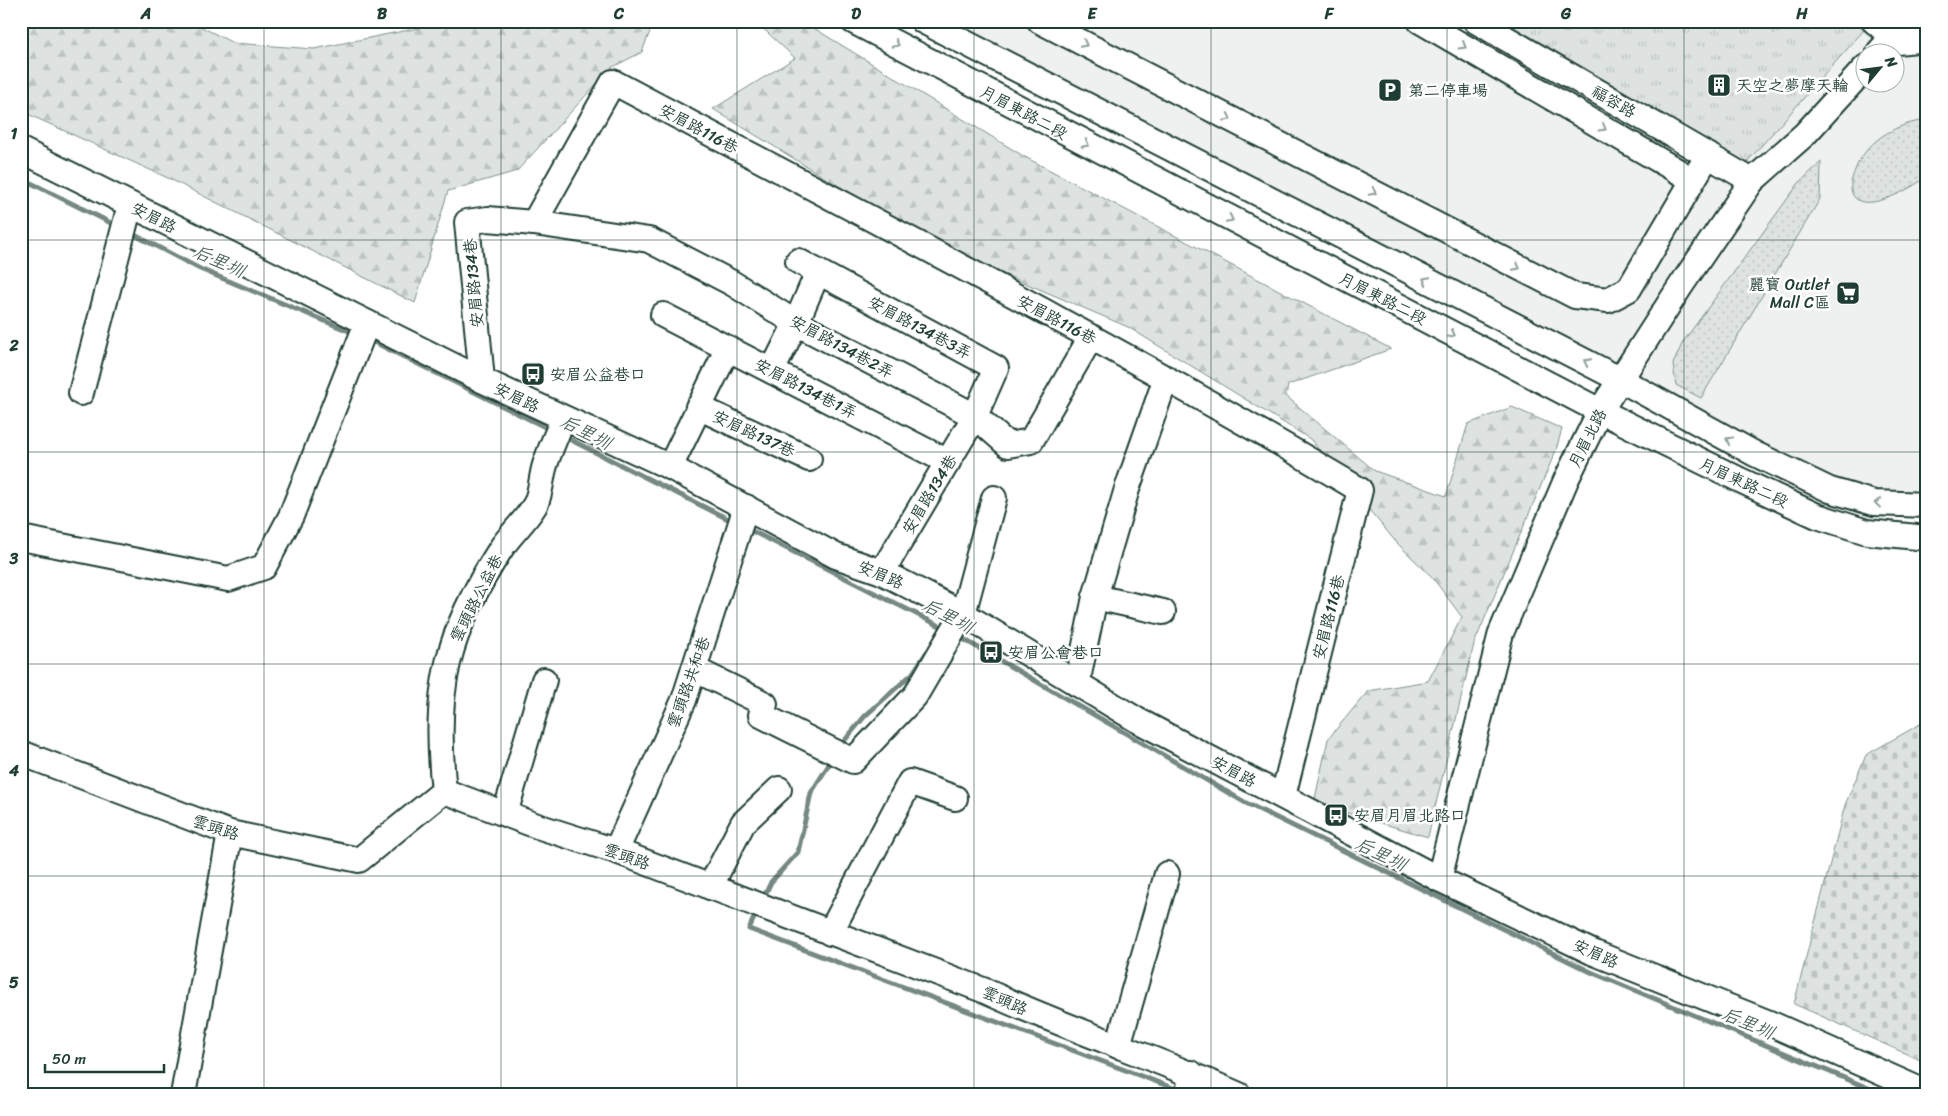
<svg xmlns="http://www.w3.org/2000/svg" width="1948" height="1116" viewBox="0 0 1948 1116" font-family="Sriracha,'LXGW WenKai TC',sans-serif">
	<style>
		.built { fill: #eef1f0; fill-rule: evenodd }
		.grass { fill: url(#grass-dots); stroke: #7e908b }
		.forest { fill: url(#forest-firs); stroke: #7e908b }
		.cemetery { fill: url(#cemetery-stones); stroke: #7e908b }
		.park { fill: url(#park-tufts); stroke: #7e908b }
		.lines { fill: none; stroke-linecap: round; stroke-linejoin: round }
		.stream { stroke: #758883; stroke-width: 5 }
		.minor-casing { stroke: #1f3d34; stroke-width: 28 }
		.minor { stroke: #fff; stroke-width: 24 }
		.oneway { stroke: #8f9e9a }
		.grid { fill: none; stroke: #1f3d34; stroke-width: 1; stroke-opacity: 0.55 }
		.labels { text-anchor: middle; stroke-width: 5; stroke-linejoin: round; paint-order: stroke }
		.poi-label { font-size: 16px; fill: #1f3d34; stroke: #fff; text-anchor: start }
		.street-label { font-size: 16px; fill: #1f3d34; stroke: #fff }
		.water-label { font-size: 18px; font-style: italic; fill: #4a625b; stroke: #fff }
		.neatline { fill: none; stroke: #1f3d34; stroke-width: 2 }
		.grid-label { font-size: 16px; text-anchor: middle; font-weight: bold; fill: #1f3d34 }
	</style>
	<defs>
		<pattern id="grass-dots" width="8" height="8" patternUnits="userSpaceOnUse" patternTransform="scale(1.25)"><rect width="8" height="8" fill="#dee3e2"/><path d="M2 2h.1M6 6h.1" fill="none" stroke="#bec4c2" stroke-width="1.8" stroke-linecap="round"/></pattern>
		<pattern id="forest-firs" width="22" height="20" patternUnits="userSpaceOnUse" patternTransform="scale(1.25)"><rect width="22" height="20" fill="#dee3e2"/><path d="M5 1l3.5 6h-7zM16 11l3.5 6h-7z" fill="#bec4c2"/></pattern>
		<pattern id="cemetery-stones" width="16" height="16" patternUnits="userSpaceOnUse" patternTransform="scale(1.25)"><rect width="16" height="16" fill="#dee3e2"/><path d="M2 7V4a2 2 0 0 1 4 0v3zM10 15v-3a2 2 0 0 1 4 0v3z" fill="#bec4c2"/></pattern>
		<pattern id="park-tufts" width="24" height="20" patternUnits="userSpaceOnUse" patternTransform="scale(1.25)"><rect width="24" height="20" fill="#dee3e2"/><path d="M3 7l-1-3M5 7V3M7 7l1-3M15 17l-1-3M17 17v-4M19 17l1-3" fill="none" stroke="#bec4c2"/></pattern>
	</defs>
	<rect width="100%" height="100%" fill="#fff"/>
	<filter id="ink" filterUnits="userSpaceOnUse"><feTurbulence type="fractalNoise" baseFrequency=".02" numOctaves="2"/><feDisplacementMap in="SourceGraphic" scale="10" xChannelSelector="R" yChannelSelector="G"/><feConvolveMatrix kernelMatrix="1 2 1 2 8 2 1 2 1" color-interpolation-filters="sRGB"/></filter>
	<g filter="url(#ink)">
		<path class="built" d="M953 21H1927V492L1860 489 1815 471 1753 441 1615 362ZM1866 52H1896V82H1866Z"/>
		<g class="grass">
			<path d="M1920 121 1927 122V176C1915 187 1856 221 1851 189 1850 182 1853 176 1855 170 1866 142 1892 126 1920 121Z"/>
			<polygon points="1821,162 1820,199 1701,398 1676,385 1673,364 1683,342 1799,183"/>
		</g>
		<g class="forest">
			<polygon points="21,21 190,21 233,43 314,49 453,21 654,21 642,52 611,68 517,171 448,191 415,303 170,179 21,111"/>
			<polygon points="755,21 802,21 1025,157 1391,349 1288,385 1286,396 1375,471 1446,496 1468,424 1512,407 1562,429 1556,450 1474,644 1428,837 1314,803 1328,739 1368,691 1428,681 1462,617 1432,577 1396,542 1310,439 1128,327 997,271 858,198 713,109 795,58"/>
		</g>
		<polygon class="cemetery" points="1927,723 1927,1063 1794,1004 1845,805 1866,755 1920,724"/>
		<polygon class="park" points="1504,21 1872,21 1746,163"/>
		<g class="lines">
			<g class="stream">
				<polyline points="21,178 119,227"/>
				<polyline points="129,232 200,269 356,334"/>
				<polyline points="368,339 551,430"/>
				<polyline points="563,436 734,522"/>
				<polyline points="746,528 946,629"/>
				<polyline points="958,636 1246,803 1591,972 1885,1095"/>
				<polyline points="840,746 865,716 913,673 927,652"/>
				<polyline points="763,899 771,882 798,852 811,793 833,758"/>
				<polyline points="757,911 749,929 1181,1091"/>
			</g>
			<g class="minor-casing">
				<g id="minor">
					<polyline points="853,21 1600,411 1740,480 1817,516 1867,532 1927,538"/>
					<polyline points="923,21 1621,380 1755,454 1830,490 1874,503 1927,505"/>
					<polyline points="1040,21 1575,296 1608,300 1629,289 1708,155"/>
					<polyline points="1420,21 1693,180"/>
					<polyline points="1476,21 1752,181"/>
					<polyline points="1874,21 1893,37"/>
					<polyline points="1887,43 1927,39"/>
					<polyline points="1879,52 1907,21"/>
					<polyline points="21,150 482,380 670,467 836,556 882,572 963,614 1137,720 1439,879 1592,952 1774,1025 1927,1093"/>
					<path d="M534 223 613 82C863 215 1116 345 1360 490L1283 796"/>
					<polyline points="798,261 996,368 975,416 882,572"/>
					<polyline points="663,315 948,462"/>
					<polyline points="772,371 796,323 818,272"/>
					<polyline points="482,380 467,222 488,219 534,223 649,240 732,283 796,323 975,416 1008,445 1031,441 1091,337"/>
					<polyline points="81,393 130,205"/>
					<polyline points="698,407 809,459"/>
					<polyline points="670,467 728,348"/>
					<polyline points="21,538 228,579 264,567 291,516 367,323"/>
					<polyline points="1095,597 1163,612"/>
					<polyline points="694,669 765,704 761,715 853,761 915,696 963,614 994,498"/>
					<polyline points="1077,684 1095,597 1127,489 1166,378"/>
					<path d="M21 753 230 833 359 860 444 791 537 826 616 851 983 990C1067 1029 1155 1057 1239 1095"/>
					<path d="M444 791C433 690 446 633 502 547 512 533 526 520 535 505 541 494 541 477 545 465 550 449 557 434 563 419"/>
					<polyline points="505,814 544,680"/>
					<polyline points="616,851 684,700 746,507"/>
					<polyline points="1439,879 1501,633 1566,480 1600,411 1680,287 1752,181 1805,134 1866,67"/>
					<polyline points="710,887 743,823 779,789"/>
					<polyline points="830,933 910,782 955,798"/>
					<polyline points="1118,1046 1167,874"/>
					<polyline points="183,1095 230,833"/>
					<polyline points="1188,1095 1191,1073"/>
				</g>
			</g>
			<use href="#minor" class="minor"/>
		</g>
		<defs><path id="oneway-chevron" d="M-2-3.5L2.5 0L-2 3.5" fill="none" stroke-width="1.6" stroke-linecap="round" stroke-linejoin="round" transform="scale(1.25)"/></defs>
		<g class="oneway">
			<use href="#oneway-chevron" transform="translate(896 44) rotate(28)"/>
			<use href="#oneway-chevron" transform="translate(1084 44) rotate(27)"/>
			<use href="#oneway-chevron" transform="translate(1463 46) rotate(30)"/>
			<use href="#oneway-chevron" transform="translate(1228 118) rotate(27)"/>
			<use href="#oneway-chevron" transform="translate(1603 128) rotate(30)"/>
			<use href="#oneway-chevron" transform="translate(1086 144) rotate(27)"/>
			<use href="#oneway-chevron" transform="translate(1373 192) rotate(27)"/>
			<use href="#oneway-chevron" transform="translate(1230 219) rotate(27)"/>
			<use href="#oneway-chevron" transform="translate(1517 267) rotate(27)"/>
			<use href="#oneway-chevron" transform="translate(1426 280) rotate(-153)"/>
			<use href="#oneway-chevron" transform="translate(1452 334) rotate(27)"/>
			<use href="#oneway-chevron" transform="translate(1587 362) rotate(-153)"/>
			<use href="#oneway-chevron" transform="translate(1729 440) rotate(-151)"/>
			<use href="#oneway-chevron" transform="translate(1878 503) rotate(-173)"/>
		</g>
	</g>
	<path class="grid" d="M264 21V1095M501 21V1095M737 21V1095M974 21V1095M1211 21V1095M1447 21V1095M1684 21V1095M21 240H1927M21 452H1927M21 664H1927M21 876H1927"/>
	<defs>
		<g id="building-square" transform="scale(1.25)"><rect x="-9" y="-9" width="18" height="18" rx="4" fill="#1f3d34" stroke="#fff"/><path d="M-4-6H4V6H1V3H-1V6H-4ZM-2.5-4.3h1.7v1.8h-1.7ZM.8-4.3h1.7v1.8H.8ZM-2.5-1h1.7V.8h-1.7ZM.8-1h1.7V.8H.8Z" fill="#fff"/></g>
		<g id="parking-square" transform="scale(1.25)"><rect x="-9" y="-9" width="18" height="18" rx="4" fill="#1f3d34" stroke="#fff"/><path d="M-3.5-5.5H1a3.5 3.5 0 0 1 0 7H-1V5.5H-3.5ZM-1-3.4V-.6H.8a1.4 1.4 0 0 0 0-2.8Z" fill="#fff"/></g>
		<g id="supermarket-square" transform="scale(1.25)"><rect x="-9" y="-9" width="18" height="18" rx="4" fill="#1f3d34" stroke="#fff"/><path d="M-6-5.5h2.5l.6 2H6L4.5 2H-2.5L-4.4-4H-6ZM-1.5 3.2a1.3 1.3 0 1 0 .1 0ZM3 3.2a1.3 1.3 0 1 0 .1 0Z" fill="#fff"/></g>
		<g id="bus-square" transform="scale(1.25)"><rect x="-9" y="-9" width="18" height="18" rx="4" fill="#1f3d34" stroke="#fff"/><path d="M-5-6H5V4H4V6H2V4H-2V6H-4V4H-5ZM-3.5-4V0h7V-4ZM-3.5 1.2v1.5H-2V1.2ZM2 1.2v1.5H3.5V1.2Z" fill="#fff"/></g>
	</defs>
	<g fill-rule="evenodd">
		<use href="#building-square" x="1719" y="85"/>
		<use href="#parking-square" x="1390" y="90"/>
		<use href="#supermarket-square" x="1848" y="293"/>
		<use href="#bus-square" x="533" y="374"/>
		<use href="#bus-square" x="991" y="652"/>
		<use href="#bus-square" x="1336" y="815"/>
	</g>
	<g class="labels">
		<g class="poi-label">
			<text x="1736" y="91">天空之夢摩天輪</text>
			<text x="1408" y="96">第二停車場</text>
			<text x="1830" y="290" text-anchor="end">麗寶 Outlet<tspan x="1830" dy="18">Mall C區</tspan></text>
			<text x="550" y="380">安眉公益巷口</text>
			<text x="1008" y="658">安眉公會巷口</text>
			<text x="1354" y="821">安眉月眉北路口</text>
		</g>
		<g class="street-label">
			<text transform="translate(1614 101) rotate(30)" y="6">福容路</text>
			<text transform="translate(1024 112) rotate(28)" y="6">月眉東路二段</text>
			<text transform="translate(699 128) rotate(28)" y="6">安眉路116巷</text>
			<text transform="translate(154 217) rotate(27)" y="6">安眉路</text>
			<text transform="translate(473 283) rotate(-95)" y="6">安眉路134巷</text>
			<text transform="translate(1383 298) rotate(27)" y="6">月眉東路二段</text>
			<text transform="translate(1057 319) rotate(28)" y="6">安眉路116巷</text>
			<text transform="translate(920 327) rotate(28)" y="6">安眉路134巷3弄</text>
			<text transform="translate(842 346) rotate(28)" y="6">安眉路134巷2弄</text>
			<text transform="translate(806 388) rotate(27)" y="6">安眉路134巷1弄</text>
			<text transform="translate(517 397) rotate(26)" y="6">安眉路</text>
			<text transform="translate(754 433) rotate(25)" y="6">安眉路137巷</text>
			<text transform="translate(1587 438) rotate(-63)" y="6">月眉北路</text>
			<text transform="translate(1744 482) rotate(25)" y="6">月眉東路二段</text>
			<text transform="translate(929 494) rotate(-59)" y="6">安眉路134巷</text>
			<text transform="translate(881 574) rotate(23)" y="6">安眉路</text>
			<text transform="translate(476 598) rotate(-63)" y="6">雲頭路公益巷</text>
			<text transform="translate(1328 617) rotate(-76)" y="6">安眉路116巷</text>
			<text transform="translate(688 682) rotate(-70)" y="6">雲頭路共和巷</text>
			<text transform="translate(1234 771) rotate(28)" y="6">安眉路</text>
			<text transform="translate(216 827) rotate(18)" y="6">雲頭路</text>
			<text transform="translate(627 856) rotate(20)" y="6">雲頭路</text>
			<text transform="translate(1596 953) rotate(24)" y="6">安眉路</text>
			<text transform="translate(1005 1000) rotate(24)" y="6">雲頭路</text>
		</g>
		<g class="water-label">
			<text transform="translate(219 261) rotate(24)" y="6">后里圳</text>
			<text transform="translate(586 432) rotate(27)" y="6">后里圳</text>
			<text transform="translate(948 616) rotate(28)" y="6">后里圳</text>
			<text transform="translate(1381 854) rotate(26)" y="6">后里圳</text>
			<text transform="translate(1748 1023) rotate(23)" y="6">后里圳</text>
		</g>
	</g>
	<rect width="1948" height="1116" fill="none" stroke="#fff" stroke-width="55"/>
	<g transform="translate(1880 68) rotate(61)"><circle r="24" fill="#ffffff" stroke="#a5b1ae"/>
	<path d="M0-4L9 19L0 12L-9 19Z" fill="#1f3d34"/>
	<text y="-8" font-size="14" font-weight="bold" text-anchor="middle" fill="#1f3d34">N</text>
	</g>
	<path d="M45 1064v8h119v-8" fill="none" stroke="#1f3d34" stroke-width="2.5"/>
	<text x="52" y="1064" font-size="15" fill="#1f3d34" stroke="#ffffff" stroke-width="4" paint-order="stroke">50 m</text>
	<rect x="28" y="28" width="1892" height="1060" class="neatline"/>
	<g class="grid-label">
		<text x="146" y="19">A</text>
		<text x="382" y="19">B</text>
		<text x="619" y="19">C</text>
		<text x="856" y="19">D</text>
		<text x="1092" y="19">E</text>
		<text x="1329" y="19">F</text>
		<text x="1566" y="19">G</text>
		<text x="1802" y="19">H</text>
		<text x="14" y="139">1</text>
		<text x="14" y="351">2</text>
		<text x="14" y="564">3</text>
		<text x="14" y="776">4</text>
		<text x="14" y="988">5</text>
	</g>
</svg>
